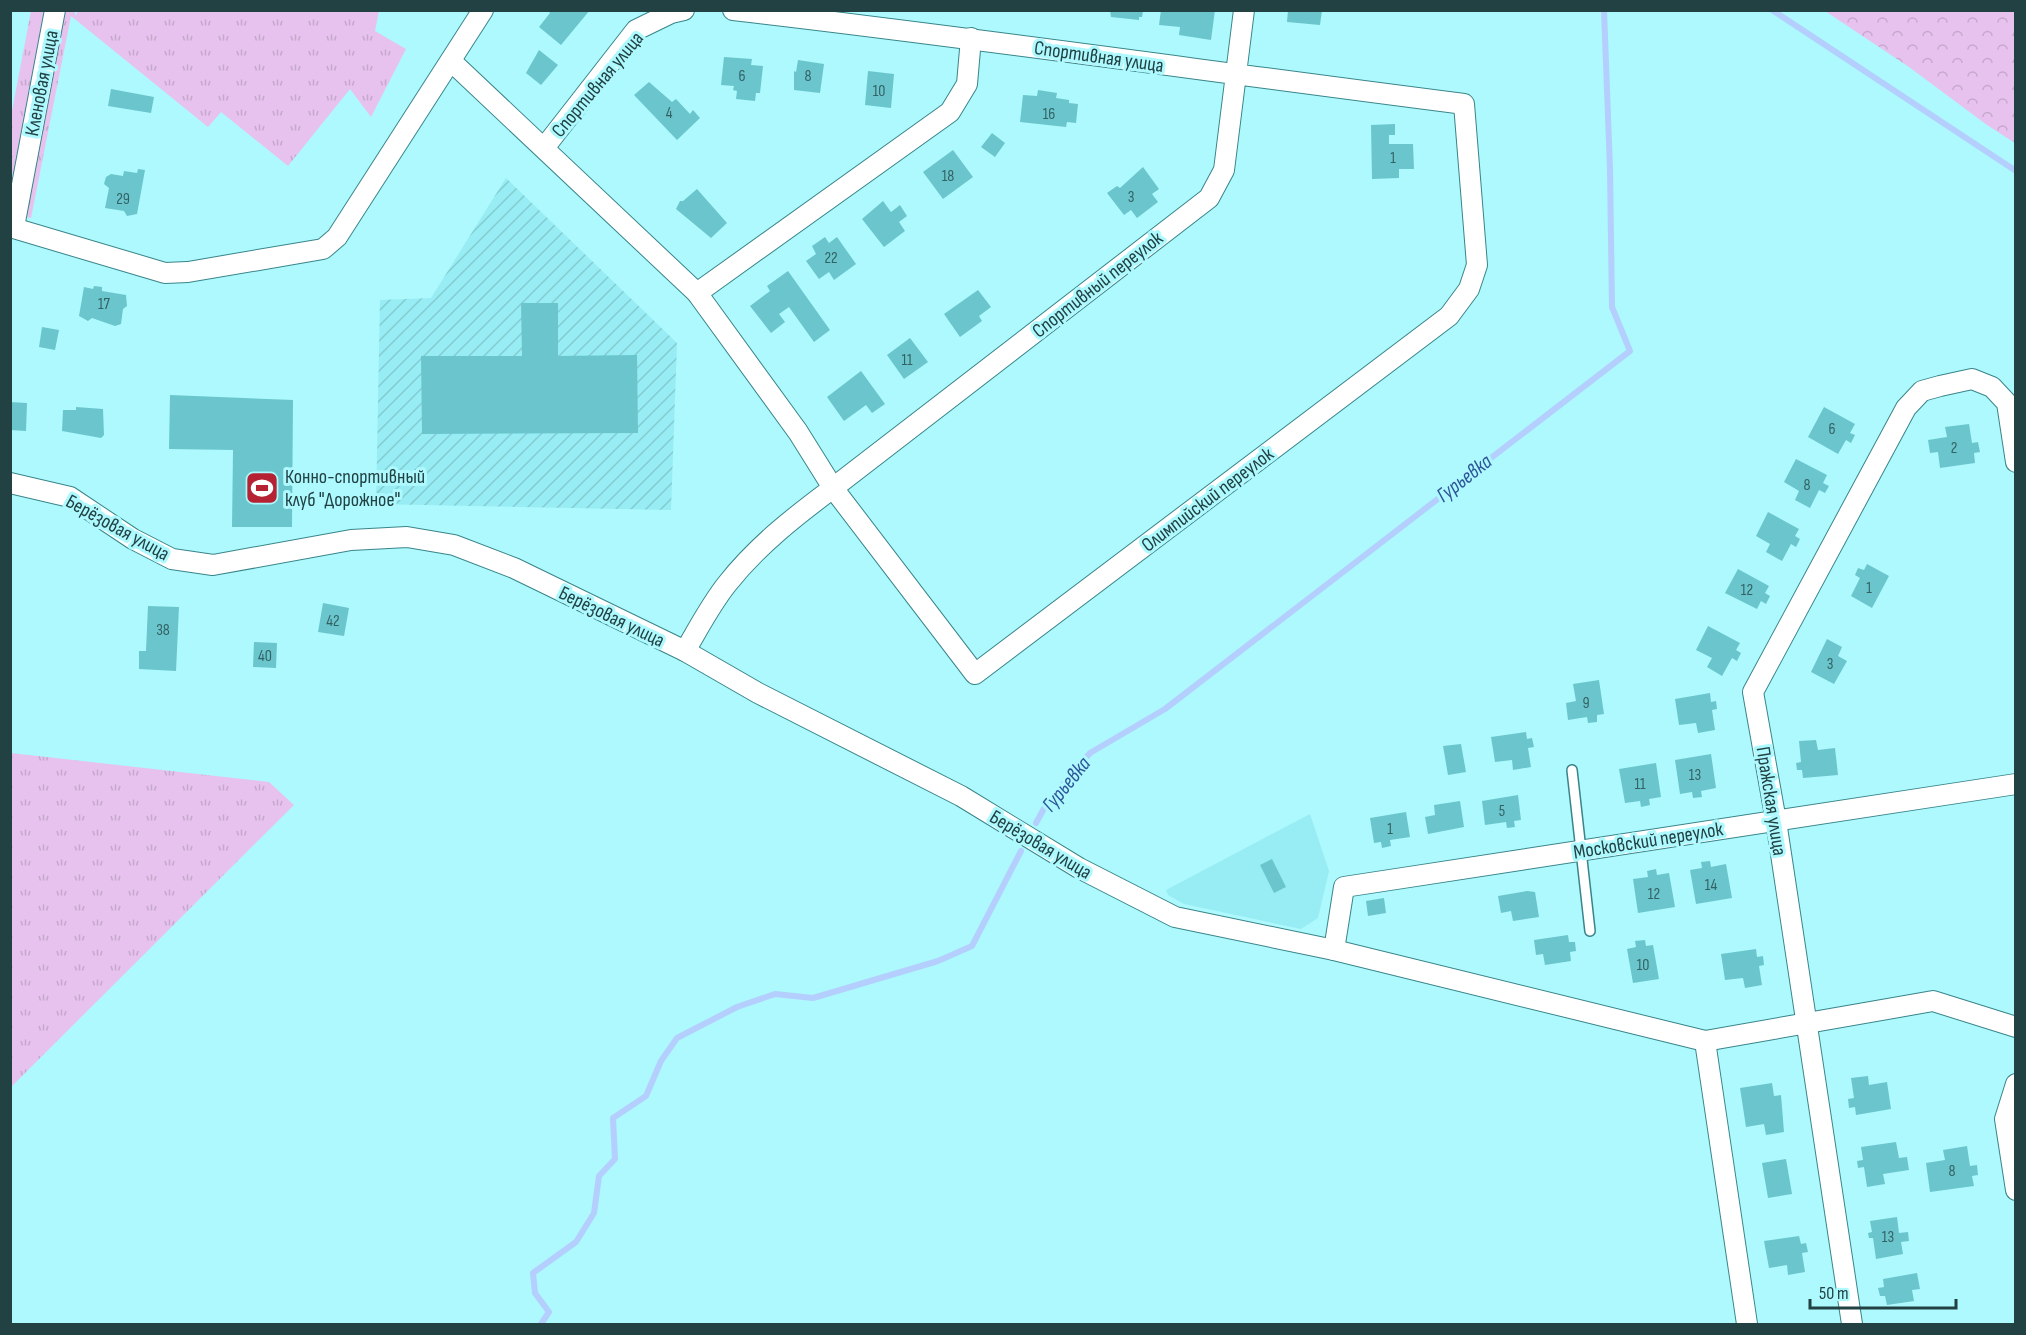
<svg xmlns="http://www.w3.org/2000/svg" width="2026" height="1335" viewBox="0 0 2026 1335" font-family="'Sofia Sans Condensed',sans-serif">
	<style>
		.built { fill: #97edf3 }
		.industrial { fill: url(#industrial-furrows) }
		.grass { fill: url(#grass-tufts) }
		.forest { fill: url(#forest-crowns) }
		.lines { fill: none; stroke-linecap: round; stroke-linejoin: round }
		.stream { stroke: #b4cffd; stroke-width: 6 }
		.building { fill: #6ac6cc }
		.service-casing { stroke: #39858a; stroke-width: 12 }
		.minor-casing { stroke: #39858a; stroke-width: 22 }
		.service { stroke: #fff; stroke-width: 9 }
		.minor { stroke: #fff; stroke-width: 20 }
		.labels { text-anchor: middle; stroke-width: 6; stroke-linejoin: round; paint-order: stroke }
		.number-label { font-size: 16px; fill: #336265 }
		.street-label { font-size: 20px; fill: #214143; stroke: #adf9fe }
		.poi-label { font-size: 20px; fill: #214143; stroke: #adf9fe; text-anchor: start }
		.water-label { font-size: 21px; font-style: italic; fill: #2f5598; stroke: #adf9fe }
	</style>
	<defs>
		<pattern id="industrial-furrows" width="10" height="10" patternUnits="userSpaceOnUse" patternTransform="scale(1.5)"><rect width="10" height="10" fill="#97edf3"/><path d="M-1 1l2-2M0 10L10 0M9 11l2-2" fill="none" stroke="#82ccd2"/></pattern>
		<pattern id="grass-tufts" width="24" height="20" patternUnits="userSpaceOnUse" patternTransform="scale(1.5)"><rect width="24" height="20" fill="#e7c2ee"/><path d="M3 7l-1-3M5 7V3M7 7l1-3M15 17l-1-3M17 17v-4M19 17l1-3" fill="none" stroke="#c6a8cd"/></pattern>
		<pattern id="forest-crowns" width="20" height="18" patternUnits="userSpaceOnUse" patternTransform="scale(1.5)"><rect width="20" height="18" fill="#e7c2ee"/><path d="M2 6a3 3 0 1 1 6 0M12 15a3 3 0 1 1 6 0" fill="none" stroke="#c6a8cd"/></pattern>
	</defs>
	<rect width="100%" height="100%" fill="#adf9fe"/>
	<polygon class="built" points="1310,814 1329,871 1318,918 1301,929 1184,904 1168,895 1166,890"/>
	<polygon class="industrial" points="506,178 677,343 671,510 376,504 380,300 431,298"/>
	<g class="grass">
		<polygon points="79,10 379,11 375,31 406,49 371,117 350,89 288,166 221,112 208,127 71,16 31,218 11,214 11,116 31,11 75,11 75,16"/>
		<polygon points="11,753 269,782 294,805 11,1087"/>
	</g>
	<polygon class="forest" points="1825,11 2015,11 2015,143 1987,125 1909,67"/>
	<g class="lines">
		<g class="stream">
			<polyline points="1772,10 2016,171"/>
			<polyline points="1036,823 1047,803 1090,753 1165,709 1630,351 1612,307 1610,169 1604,10"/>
			<polyline points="541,1324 549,1312 535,1293 533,1273 576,1242 594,1213 599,1176 615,1159 613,1118 646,1096 661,1061 677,1038 737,1007 775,994 813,998 938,961 972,946 1021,851"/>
		</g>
	</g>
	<g class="building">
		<polygon points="547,10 590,10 561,45 539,27 550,13"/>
		<polygon points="1110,10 1143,11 1142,17 1139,17 1139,20 1111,17"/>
		<polygon points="1161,10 1215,10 1211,40 1179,35 1180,27 1159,25"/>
		<polygon points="1288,10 1322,10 1320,25 1287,22"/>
		<polygon points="539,50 558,65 541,85 526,73"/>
		<polygon points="724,57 752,59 751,65 763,66 760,93 756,93 755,101 736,99 737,91 733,90 734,86 721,85"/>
		<polygon points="798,60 824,64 820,93 794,90 794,71 796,72"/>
		<polygon points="868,71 894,74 891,108 865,105"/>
		<polygon points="649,82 672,102 676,99 690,114 693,110 700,118 677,140 634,95"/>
		<polygon points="111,89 154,97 151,113 108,106"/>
		<polygon points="1038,90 1057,93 1056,98 1069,100 1069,103 1078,104 1076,123 1067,122 1066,127 1020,122 1023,95 1037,96"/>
		<polygon points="1395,124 1395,135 1389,135 1389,144 1413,144 1414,169 1399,169 1399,178 1372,179 1371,125"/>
		<polygon points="992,133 1005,143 995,157 981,147"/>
		<polygon points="953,150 973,177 943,199 923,172"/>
		<polygon points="1143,167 1159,189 1152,194 1158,202 1137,218 1131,210 1124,215 1107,193 1117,186 1120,188"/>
		<polygon points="138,169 145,170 137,214 127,216 124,211 105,208 109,188 104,184 106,177 111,174 123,176 124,171 137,173"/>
		<polygon points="697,189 727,223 711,238 676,209 680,201 683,201"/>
		<polygon points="883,201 891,212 900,205 907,216 899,222 905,231 884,247 862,219"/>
		<polygon points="825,237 829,243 837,237 856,264 834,280 829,272 819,279 806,261 816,254 812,246"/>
		<polygon points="788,271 830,330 814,342 789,307 779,314 785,322 771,333 750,306 770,291 767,286"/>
		<polygon points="94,286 102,287 102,291 126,295 127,306 123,309 121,324 115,326 92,318 88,321 79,316 84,287 93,289"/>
		<polygon points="978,290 991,307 979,316 982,321 960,337 944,314"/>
		<polygon points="521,303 558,303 558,356 637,355 638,433 422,434 421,356 522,356"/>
		<polygon points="42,327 59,330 55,350 39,347"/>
		<polygon points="910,338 928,362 904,379 887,355"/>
		<polygon points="861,371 885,404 872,413 866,405 844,421 827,397"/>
		<polygon points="170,395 293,400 292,527 232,527 233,450 169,449"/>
		<polygon points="10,402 27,403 26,431 10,430"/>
		<polygon points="76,407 103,409 104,435 101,438 62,431 63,410 76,410"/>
		<polygon points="1824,407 1855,424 1850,433 1855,435 1851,443 1846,440 1838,454 1808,437"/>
		<polygon points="1969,424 1972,443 1978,442 1980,452 1974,453 1975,463 1940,468 1938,452 1930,453 1928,440 1947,437 1945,427"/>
		<polygon points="1796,459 1827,475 1823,483 1829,486 1825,493 1819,490 1810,508 1795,500 1799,491 1784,482"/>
		<polygon points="1768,512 1799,529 1795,536 1800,539 1796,547 1791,544 1782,561 1766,552 1770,544 1756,536"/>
		<polygon points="1867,564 1889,576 1872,608 1851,596 1860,578 1855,575 1858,568 1864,570"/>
		<polygon points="1738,569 1769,586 1765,593 1770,596 1766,604 1761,601 1757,609 1725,593"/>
		<polygon points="323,603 349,608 344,636 318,632"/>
		<polygon points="148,606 179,607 176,671 139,669 139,651 146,651"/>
		<polygon points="1708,626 1740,643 1736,650 1741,653 1737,661 1732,658 1722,676 1707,667 1712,658 1696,650"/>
		<polygon points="1827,639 1842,647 1838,656 1847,661 1834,684 1811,672"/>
		<polygon points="254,642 277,643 276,668 253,667"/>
		<polygon points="1599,680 1604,714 1597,715 1597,722 1588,723 1587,717 1568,720 1566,703 1576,701 1573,684"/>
		<polygon points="1710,693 1711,702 1716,701 1717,709 1712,710 1715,730 1698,733 1696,723 1679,725 1675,699"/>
		<polygon points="1526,732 1527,739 1532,738 1534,747 1528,748 1531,767 1513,770 1512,760 1495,762 1491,737"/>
		<polygon points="1816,740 1818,750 1835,748 1838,775 1803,778 1802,770 1797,770 1796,763 1801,762 1799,741"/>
		<polygon points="1461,744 1466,772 1448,775 1443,746"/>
		<polygon points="1711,754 1716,788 1701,791 1702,797 1693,798 1692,792 1680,794 1675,760"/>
		<polygon points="1656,763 1661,797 1649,799 1650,805 1641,807 1640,801 1625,803 1619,769"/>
		<polygon points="1518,795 1521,820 1514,821 1515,827 1507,828 1506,822 1485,825 1482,801"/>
		<polygon points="1460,801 1464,827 1428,834 1425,817 1435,815 1434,805"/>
		<polygon points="1406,812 1410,837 1390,840 1391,846 1382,848 1381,842 1374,843 1370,818"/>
		<polygon points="1272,859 1286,887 1274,893 1260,865"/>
		<polygon points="1710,861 1711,867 1726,864 1732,898 1696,904 1690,870 1702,868 1701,862"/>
		<polygon points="1656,869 1657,875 1669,873 1675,907 1638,913 1633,879 1648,877 1647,871"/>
		<polygon points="1527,891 1535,892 1539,917 1513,921 1511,911 1501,913 1498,896"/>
		<polygon points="1384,898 1386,913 1368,916 1366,901"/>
		<polygon points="1568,935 1569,942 1575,942 1576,951 1570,952 1571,961 1545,965 1543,954 1536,955 1534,940"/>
		<polygon points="1645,940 1646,946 1653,945 1659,979 1633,983 1627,949 1636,947 1635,941"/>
		<polygon points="1756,949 1757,957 1763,956 1764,965 1759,966 1762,985 1745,988 1743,978 1725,980 1721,954"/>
		<polygon points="1868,1076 1869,1085 1887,1082 1891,1109 1856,1115 1855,1107 1849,1108 1848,1099 1854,1098 1851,1078"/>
		<polygon points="1772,1083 1774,1096 1781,1095 1784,1132 1766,1135 1764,1124 1746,1127 1740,1088"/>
		<polygon points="1896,1142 1899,1158 1907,1157 1909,1170 1883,1174 1885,1184 1867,1187 1864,1167 1858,1168 1857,1161 1863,1160 1861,1147"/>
		<polygon points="1967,1146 1970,1166 1977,1165 1978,1175 1972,1176 1974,1186 1930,1192 1926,1163 1945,1160 1943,1150"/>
		<polygon points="1786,1159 1792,1194 1768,1198 1762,1163"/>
		<polygon points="1897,1217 1899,1233 1908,1232 1909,1241 1901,1242 1903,1254 1876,1259 1873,1238 1869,1238 1868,1233 1872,1232 1870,1221"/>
		<polygon points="1799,1236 1801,1244 1806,1243 1808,1252 1802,1253 1805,1272 1788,1275 1787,1265 1769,1268 1764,1241"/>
		<polygon points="1917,1273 1920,1289 1912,1290 1914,1301 1887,1305 1885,1296 1880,1296 1878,1288 1884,1287 1883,1279"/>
	</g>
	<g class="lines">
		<g class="service-casing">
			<polyline id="service" points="1572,770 1590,931"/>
		</g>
		<g class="minor-casing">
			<g id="minor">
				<path d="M733 10C977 38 1220 73 1464 104L1477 265 1469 289 1449 316 975 674 833 488 1209 198 1224 170 1244 10"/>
				<path d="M451 61 697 293 798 432 833 488C794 517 757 546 727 584 711 604 698 629 685 651"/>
				<polyline points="544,148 636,30 671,13 684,10"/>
				<polyline points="10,227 165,273 188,272 323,249 337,237 483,10"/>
				<polyline points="14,227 55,10"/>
				<polyline points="697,293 950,112 967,84 971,38"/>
				<polyline points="10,483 70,497 133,539 172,559 213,565 351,540 407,537 454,545 514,568 685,651 758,693 961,796 1079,868 1175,917 1334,950 1705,1041 1933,1001 2016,1027"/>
				<polyline points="1334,950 1344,887 2016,784"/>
				<polyline points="1705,1041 1747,1324"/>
				<polyline points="2016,1084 2005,1119 2016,1190"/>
				<polyline points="1852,1324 1776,821 1753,692 1906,408 1922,391 1940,386 1972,379 1992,387 2007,403 2016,462"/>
			</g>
		</g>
		<use href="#service" class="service"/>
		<use href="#minor" class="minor"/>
	</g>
	<defs>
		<g id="stadium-square" transform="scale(1.725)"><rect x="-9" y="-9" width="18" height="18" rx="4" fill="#b42234" stroke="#adf9fe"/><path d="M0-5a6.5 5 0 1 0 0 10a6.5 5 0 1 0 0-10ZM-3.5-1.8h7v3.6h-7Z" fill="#fff"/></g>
	</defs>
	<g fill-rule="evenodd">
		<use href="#stadium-square" x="262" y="488"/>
	</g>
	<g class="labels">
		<g class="number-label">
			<text x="742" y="81">6</text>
			<text x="808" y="81">8</text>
			<text x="879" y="96">10</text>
			<text x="669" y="118">4</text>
			<text x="1049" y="119">16</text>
			<text x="1393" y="163">1</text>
			<text x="948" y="181">18</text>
			<text x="1131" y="202">3</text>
			<text x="123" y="204">29</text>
			<text x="831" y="263">22</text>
			<text x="104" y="309">17</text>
			<text x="907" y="365">11</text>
			<text x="1832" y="434">6</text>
			<text x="1954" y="453">2</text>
			<text x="1807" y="490">8</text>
			<text x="1869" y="593">1</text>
			<text x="1747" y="595">12</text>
			<text x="333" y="626">42</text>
			<text x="163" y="635">38</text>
			<text x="265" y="661">40</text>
			<text x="1830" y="669">3</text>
			<text x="1586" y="708">9</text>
			<text x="1695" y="780">13</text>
			<text x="1640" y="789">11</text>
			<text x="1502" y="816">5</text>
			<text x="1390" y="834">1</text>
			<text x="1711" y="890">14</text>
			<text x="1654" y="899">12</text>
			<text x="1643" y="970">10</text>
			<text x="1952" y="1176">8</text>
			<text x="1888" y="1242">13</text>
		</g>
		<g class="street-label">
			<text transform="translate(1099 56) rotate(8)" y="7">Спортивная улица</text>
			<text transform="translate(41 83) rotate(-79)" y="7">Кленовая улица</text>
			<text transform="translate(597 84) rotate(-50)" y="7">Спортивная улица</text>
			<text transform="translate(1097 284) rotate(-38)" y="7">Спортивный переулок</text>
			<text transform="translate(1207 499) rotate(-37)" y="7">Олимпийский переулок</text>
			<text transform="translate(118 527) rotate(29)" y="7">Берёзовая улица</text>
			<text transform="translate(612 616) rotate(26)" y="7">Берёзовая улица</text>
			<text transform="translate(1772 801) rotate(81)" y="7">Пражская улица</text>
			<text transform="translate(1648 840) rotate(-9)" y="7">Московский переулок</text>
			<text transform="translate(1041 844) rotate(31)" y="7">Берёзовая улица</text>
		</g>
		<g class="poi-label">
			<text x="285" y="483">Конно-спортивный<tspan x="285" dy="23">клуб "Дорожное"</tspan></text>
		</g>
		<g class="water-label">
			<text transform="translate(1464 478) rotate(-38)" y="7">Гурьевка</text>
			<text transform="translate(1066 784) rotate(-51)" y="7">Гурьевка</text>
		</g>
	</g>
	<rect width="2026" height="1335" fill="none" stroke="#214143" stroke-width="24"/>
	<path d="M1810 1299v9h146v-9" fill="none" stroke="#214143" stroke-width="3"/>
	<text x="1819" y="1299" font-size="18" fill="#214143" stroke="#adf9fe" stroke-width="4.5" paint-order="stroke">50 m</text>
</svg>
